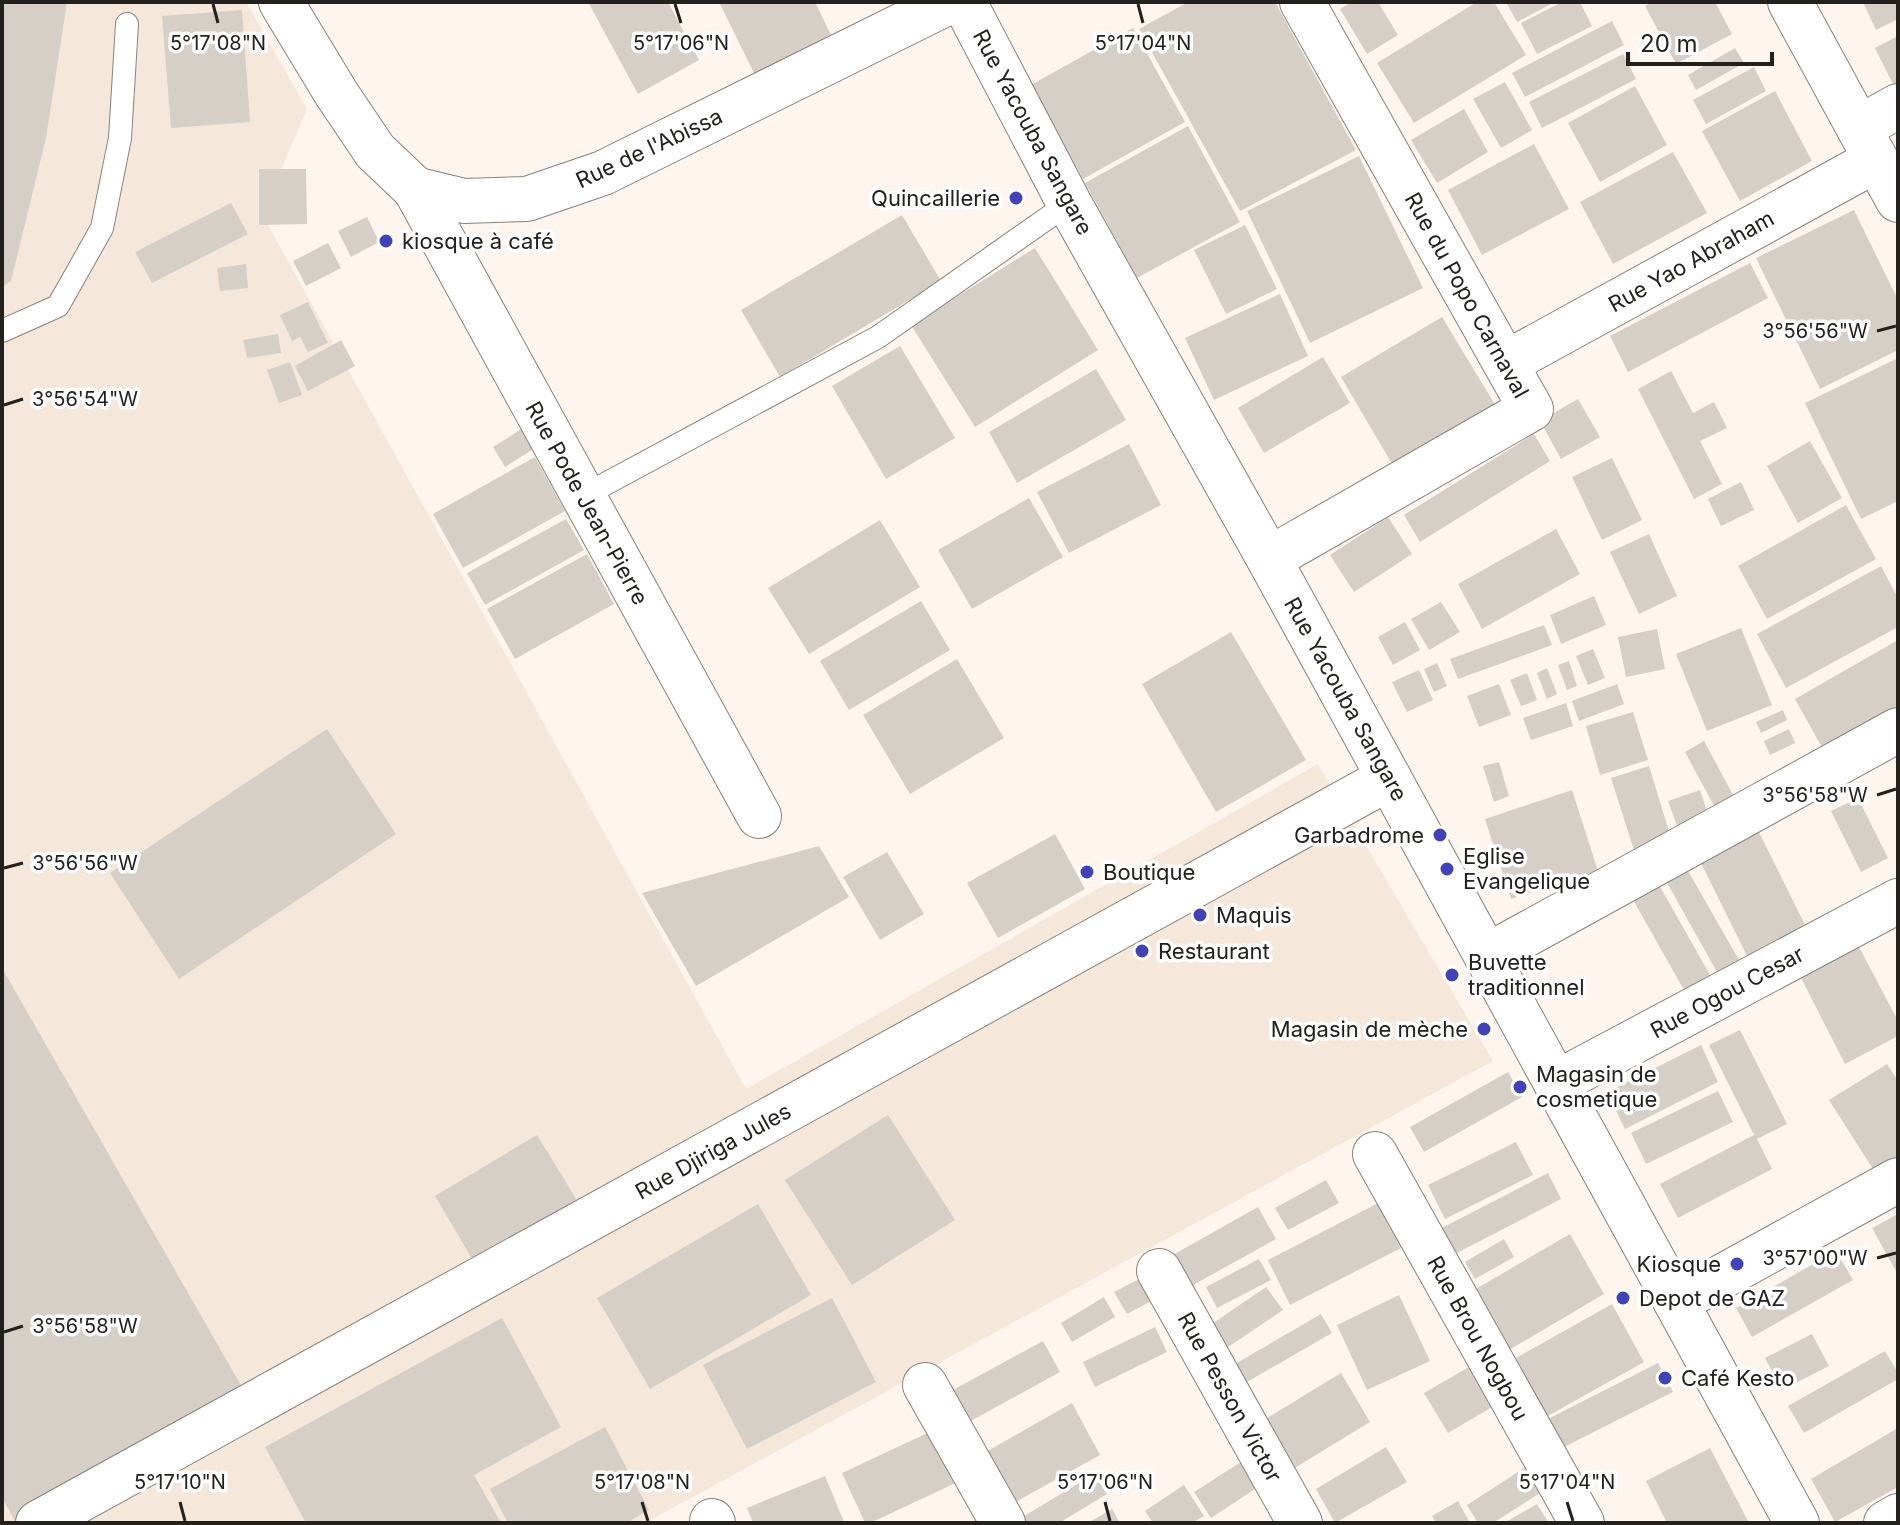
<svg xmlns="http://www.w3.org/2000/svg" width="1900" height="1525" viewBox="0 0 1900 1525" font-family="Inter,sans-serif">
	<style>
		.built { fill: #f5e7da }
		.building { fill: #d6cfc8 }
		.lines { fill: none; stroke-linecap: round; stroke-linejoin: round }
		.lane-casing { stroke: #89827c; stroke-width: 24 }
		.street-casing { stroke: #89827c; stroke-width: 46 }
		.lane { stroke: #fff; stroke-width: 22 }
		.street { stroke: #fff; stroke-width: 44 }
		.ticks { fill: none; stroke: #23211e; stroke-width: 3 }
		.poi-dot { fill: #4142b7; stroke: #fff; stroke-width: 3 }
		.labels { text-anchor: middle; stroke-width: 7; stroke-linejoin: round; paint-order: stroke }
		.street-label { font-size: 22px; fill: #23211e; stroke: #fff }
		.poi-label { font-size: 22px; fill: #23211e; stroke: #fff; text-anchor: start }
		.ticks-label { font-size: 20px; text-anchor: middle; fill: #23211e; stroke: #fff; stroke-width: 7; stroke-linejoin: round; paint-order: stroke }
	</style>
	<rect width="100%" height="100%" fill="#fdf5ee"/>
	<polygon class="built" points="2,2 246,2 307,109 262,214 746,1089 1318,764 1493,1061 645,1523 2,1523"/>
	<g class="building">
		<polygon points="2,2 67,2 46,138 11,281 2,287"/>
		<polygon points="588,2 668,2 699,60 638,94"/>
		<polygon points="719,2 815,2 831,35 755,75"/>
		<polygon points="1188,2 1275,2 1356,150 1240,211 1139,29"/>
		<polygon points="1352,2 1378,2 1398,35 1367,54 1340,9"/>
		<polygon points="1477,2 1494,2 1526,55 1414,123 1377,63"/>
		<polygon points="1506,2 1555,2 1517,22"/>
		<polygon points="1562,2 1580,2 1592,26 1537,54 1521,23"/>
		<polygon points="1652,2 1715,2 1732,34 1676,64 1645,6"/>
		<polygon points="1863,2 1898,2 1898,19 1876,30"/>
		<polygon points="242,10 250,122 171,128 162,16"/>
		<polygon points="1612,21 1624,45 1525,97 1512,73"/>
		<polygon points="1133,28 1185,122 1083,179 1031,85"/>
		<polygon points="1898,36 1898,89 1896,90 1875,48"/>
		<polygon points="1735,48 1744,63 1696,90 1688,75"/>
		<polygon points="1623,54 1636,79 1542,128 1529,102"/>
		<polygon points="1754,67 1766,91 1706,124 1693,100"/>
		<polygon points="1505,82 1532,130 1501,148 1473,99"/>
		<polygon points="1635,86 1667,145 1600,182 1568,123"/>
		<polygon points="1775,91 1812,161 1740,201 1702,131"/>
		<polygon points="1464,109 1488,152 1437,183 1411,140"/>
		<polygon points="1188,126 1240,222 1137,278 1085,183"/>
		<polygon points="1534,144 1569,209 1482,255 1448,190"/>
		<polygon points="1673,152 1707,213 1613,264 1580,202"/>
		<polygon points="1359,156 1423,288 1310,343 1247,211"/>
		<polygon points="259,169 306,169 307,224 259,225"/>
		<polygon points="231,203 248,234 152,283 135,252"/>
		<polygon points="1854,210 1898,300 1898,350 1820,389 1756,258"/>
		<polygon points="902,215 941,281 780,377 741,310"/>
		<polygon points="367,217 379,242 351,257 338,231"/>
		<polygon points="1245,225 1277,289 1226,314 1194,250"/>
		<polygon points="328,243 341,268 306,286 293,261"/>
		<polygon points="1035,248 1098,350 975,427 911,325"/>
		<polygon points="1750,263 1768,298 1628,372 1610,336"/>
		<polygon points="246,264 248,288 220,291 217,268"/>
		<polygon points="1280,294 1308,356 1214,400 1185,338"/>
		<polygon points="308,302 328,343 308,352 300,337 292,341 280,315"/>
		<polygon points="1442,317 1497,408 1395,469 1341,377"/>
		<polygon points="278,334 281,353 247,358 243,340"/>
		<polygon points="341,340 355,366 308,391 295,366"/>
		<polygon points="900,346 955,438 886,479 832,386"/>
		<polygon points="1323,357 1350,403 1264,453 1238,408"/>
		<polygon points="1898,358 1898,501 1861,519 1805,403"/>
		<polygon points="290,362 302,395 279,403 267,370"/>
		<polygon points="1096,369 1126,420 1017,483 989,432"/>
		<polygon points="1671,371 1693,413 1714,402 1727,428 1700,441 1722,484 1694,499 1638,389"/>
		<polygon points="1578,399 1600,437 1561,459 1540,421"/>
		<polygon points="523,428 535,448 505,467 493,447"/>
		<polygon points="1534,434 1550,461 1420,542 1404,515"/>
		<polygon points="1810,441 1842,498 1798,523 1767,466"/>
		<polygon points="1129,444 1161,505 1069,553 1037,492"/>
		<polygon points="535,457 565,511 463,568 433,514"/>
		<polygon points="1612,458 1642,520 1602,540 1572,477"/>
		<polygon points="1741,482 1754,510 1721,526 1708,499"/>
		<polygon points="1029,498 1063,557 972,609 938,550"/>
		<polygon points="1846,505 1876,559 1767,619 1738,566"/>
		<polygon points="1388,517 1412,554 1354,592 1330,555"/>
		<polygon points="566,519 584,550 485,605 467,573"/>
		<polygon points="880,520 920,587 809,654 768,588"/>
		<polygon points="1556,529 1580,574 1482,629 1458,584"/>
		<polygon points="1649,534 1677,596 1639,614 1610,552"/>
		<polygon points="587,554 614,604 515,659 487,609"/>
		<polygon points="1881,566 1898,598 1898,627 1786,688 1757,634"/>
		<polygon points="1594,596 1606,625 1561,644 1550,615"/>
		<polygon points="921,601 950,650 849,710 820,661"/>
		<polygon points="1441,602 1460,632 1429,650 1411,619"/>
		<polygon points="1405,622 1420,650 1393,665 1378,637"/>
		<polygon points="1544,625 1552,645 1458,679 1450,659"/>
		<polygon points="1741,628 1772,705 1707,731 1676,654"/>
		<polygon points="1657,629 1665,669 1626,677 1618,637"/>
		<polygon points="1231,632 1306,760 1216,812 1142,684"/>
		<polygon points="1898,640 1898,710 1825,753 1795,699"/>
		<polygon points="1593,649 1605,678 1588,685 1576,656"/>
		<polygon points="957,659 1004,738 910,794 863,715"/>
		<polygon points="1569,661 1577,686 1567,690 1558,665"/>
		<polygon points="1437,663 1447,686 1434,692 1424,669"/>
		<polygon points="1547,668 1557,694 1547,699 1537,673"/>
		<polygon points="1419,670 1433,700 1407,712 1392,682"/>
		<polygon points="1527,673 1537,700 1521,706 1510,680"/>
		<polygon points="1499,684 1511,715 1479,727 1467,696"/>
		<polygon points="1617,684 1624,704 1579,721 1572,701"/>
		<polygon points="1566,703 1573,726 1531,740 1523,718"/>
		<polygon points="1783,710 1787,720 1761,733 1756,722"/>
		<polygon points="1633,712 1648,760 1600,775 1586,726"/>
		<polygon points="327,729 396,834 179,979 110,873"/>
		<polygon points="1789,729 1795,743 1770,755 1764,741"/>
		<polygon points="1704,741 1738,804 1719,815 1685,752"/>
		<polygon points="1499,762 1509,796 1494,802 1483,766"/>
		<polygon points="1649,766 1674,848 1637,860 1611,778"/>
		<polygon points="1572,790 1598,871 1511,899 1485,819"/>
		<polygon points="1700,790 1712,827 1681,837 1668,801"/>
		<polygon points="1858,798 1888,858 1861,872 1831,811"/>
		<polygon points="1757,828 1807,929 1748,958 1698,857"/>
		<polygon points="1055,834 1085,889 998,938 967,883"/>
		<polygon points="819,846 849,897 696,986 642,893"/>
		<polygon points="887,852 924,914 880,940 843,877"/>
		<polygon points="1687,869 1739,960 1717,972 1666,881"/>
		<polygon points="1658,883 1710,975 1684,990 1632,898"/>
		<polygon points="1858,945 1898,1021 1898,1036 1845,1064 1800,976"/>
		<polygon points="2,968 243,1389 15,1521 2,1497"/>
		<polygon points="1740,1030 1787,1124 1757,1139 1772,1169 1678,1218 1660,1184 1754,1135 1709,1045"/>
		<polygon points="1701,1045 1718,1082 1625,1129 1607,1092"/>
		<polygon points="1887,1064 1898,1081 1898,1168 1880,1180 1829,1100"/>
		<polygon points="1508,1072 1522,1097 1424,1152 1410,1127"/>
		<polygon points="1718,1091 1733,1122 1646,1164 1631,1133"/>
		<polygon points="888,1115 955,1220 852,1285 785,1180"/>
		<polygon points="537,1135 578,1202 475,1264 435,1196"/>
		<polygon points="1516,1142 1533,1175 1445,1219 1428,1185"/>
		<polygon points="1548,1173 1561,1199 1453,1255 1440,1229"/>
		<polygon points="1326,1180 1339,1203 1288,1230 1275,1208"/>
		<polygon points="1380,1202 1403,1247 1290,1305 1268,1260"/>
		<polygon points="758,1204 811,1295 650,1389 597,1298"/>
		<polygon points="1258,1207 1276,1239 1186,1289 1169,1257"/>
		<polygon points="1898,1214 1898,1275 1872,1228"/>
		<polygon points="1570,1234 1604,1294 1509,1350 1474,1290"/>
		<polygon points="1504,1239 1514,1257 1475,1279 1465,1262"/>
		<polygon points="1836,1251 1853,1280 1752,1337 1736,1308"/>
		<polygon points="1259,1259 1271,1280 1217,1308 1206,1287"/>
		<polygon points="1145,1276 1157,1298 1127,1314 1114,1292"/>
		<polygon points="1266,1287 1283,1310 1225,1349 1209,1326"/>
		<polygon points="1399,1295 1430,1361 1367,1390 1337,1325"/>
		<polygon points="1104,1297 1115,1317 1072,1342 1061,1323"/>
		<polygon points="832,1298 876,1382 747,1449 703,1365"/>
		<polygon points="1612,1304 1644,1362 1546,1417 1514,1359"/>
		<polygon points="1321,1314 1332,1333 1233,1390 1223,1371"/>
		<polygon points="502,1318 561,1427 474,1475 501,1523 306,1523 265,1447"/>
		<polygon points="1155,1327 1167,1352 1095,1387 1083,1362"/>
		<polygon points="1812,1334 1829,1366 1782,1390 1765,1358"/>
		<polygon points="1043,1341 1060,1372 969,1422 953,1390"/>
		<polygon points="1885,1351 1898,1373 1898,1379 1804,1433 1788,1406"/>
		<polygon points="1481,1360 1504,1400 1448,1433 1424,1393"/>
		<polygon points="1658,1363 1673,1392 1562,1448 1548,1419"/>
		<polygon points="1341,1373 1370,1422 1293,1469 1264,1420"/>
		<polygon points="1072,1403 1100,1455 1012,1504 984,1453"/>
		<polygon points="605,1427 649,1510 626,1523 508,1523 490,1489"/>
		<polygon points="938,1428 962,1480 870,1523 865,1523 842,1473"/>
		<polygon points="1898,1428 1898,1487 1835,1522 1811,1479"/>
		<polygon points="1386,1447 1407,1482 1335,1523 1316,1489"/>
		<polygon points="1710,1448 1749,1523 1667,1523 1646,1481"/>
		<polygon points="1241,1462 1258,1487 1211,1518 1194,1492"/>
		<polygon points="1527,1466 1543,1491 1493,1523 1478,1523 1467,1505"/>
		<polygon points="1094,1474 1107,1494 1059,1523 1024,1523 1021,1518"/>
		<polygon points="825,1476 844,1522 753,1523 747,1508"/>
		<polygon points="1184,1485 1204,1516 1192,1523 1153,1523 1145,1511"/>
		<polygon points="1458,1501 1470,1523 1436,1523 1432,1516"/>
		<polygon points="1537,1504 1549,1523 1504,1523"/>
		<polygon points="1112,1509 1120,1523 1088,1523"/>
	</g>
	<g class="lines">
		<g class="lane-casing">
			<g id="lane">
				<polyline points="2,331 58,306 102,228 120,138 127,24"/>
				<polyline points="583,496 878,337 1069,203"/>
			</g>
		</g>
		<g class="street-casing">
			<g id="street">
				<polyline points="281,2 336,93 375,151 415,189 464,201 527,199 603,173 949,2"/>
				<polyline points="964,2 1069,203 1269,559 1797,1523"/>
				<polyline points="1790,2 1898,200"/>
				<polyline points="1859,128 1898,106"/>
				<polyline points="415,189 759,816"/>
				<polyline points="1506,363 1876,160"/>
				<polyline points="1269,559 1531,409 1302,2"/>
				<polyline points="1487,956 1898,730"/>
				<polyline points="1556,1083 1898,901"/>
				<polyline points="1375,1154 1582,1523"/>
				<polyline points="1159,1271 1300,1523"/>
				<polyline points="1676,1302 1898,1180"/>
				<polyline points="925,1385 1003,1523"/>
				<polyline points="712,1521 713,1523"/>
				<polyline points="38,1523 1389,778"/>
				<polyline points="1886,1523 1898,1516"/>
			</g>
		</g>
		<use href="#lane" class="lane"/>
		<use href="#street" class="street"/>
	</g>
	<path class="ticks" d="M213 4 218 23M675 4 681 23M1138 4 1143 23M1877 331 1896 326M4 405 23 399M1877 795 1896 789M4 868 23 863M1877 1258 1896 1253M4 1332 23 1326M180 1502 185 1521M642 1502 648 1521M1105 1502 1110 1521M1567 1502 1573 1521"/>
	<g class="poi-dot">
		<circle cx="1016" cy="198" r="8"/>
		<circle cx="386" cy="241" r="8"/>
		<circle cx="1440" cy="835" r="8"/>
		<circle cx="1447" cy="869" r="8"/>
		<circle cx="1087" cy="872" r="8"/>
		<circle cx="1200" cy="915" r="8"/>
		<circle cx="1142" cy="951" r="8"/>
		<circle cx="1452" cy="975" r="8"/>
		<circle cx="1484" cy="1029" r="8"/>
		<circle cx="1520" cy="1087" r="8"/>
		<circle cx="1737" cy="1264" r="8"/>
		<circle cx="1623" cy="1298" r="8"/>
		<circle cx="1665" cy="1378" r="8"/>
	</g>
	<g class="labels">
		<g class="street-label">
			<text transform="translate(1033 132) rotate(62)" y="8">Rue Yacouba Sangare</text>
			<text transform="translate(649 148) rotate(-25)" y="8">Rue de l'Abissa</text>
			<text transform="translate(1691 261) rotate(-29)" y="8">Rue Yao Abraham</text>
			<text transform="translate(1467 295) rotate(61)" y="8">Rue du Popo Carnaval</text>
			<text transform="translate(587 503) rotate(61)" y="8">Rue Pode Jean-Pierre</text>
			<text transform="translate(1346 699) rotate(61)" y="8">Rue Yacouba Sangare</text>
			<text transform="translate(1727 992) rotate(-28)" y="8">Rue Ogou Cesar</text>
			<text transform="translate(713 1151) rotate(-29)" y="8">Rue Djiriga Jules</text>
			<text transform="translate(1478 1338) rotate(61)" y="8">Rue Brou Nogbou</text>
			<text transform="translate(1230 1397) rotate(61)" y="8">Rue Pesson Victor</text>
		</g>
		<g class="poi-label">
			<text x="1000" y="206" text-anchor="end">Quincaillerie</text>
			<text x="402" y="249">kiosque à café</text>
			<text x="1424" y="843" text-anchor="end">Garbadrome</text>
			<text x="1463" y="864">Eglise<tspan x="1463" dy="25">Evangelique</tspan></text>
			<text x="1103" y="880">Boutique</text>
			<text x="1216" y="923">Maquis</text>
			<text x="1158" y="959">Restaurant</text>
			<text x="1468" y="970">Buvette<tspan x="1468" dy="25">traditionnel</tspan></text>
			<text x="1468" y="1037" text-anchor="end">Magasin de mèche</text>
			<text x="1536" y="1082">Magasin de<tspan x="1536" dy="25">cosmetique</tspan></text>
			<text x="1721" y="1272" text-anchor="end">Kiosque</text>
			<text x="1639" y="1306">Depot de GAZ</text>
			<text x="1681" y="1386">Café Kesto</text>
		</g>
	</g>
	<g class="ticks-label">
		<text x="218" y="50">5°17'08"N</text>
		<text x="681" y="50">5°17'06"N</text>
		<text x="1143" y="50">5°17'04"N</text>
		<text x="1815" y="338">3°56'56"W</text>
		<text x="85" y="406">3°56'54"W</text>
		<text x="1815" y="802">3°56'58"W</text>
		<text x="85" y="870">3°56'56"W</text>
		<text x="1815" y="1265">3°57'00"W</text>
		<text x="85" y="1333">3°56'58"W</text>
		<text x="180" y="1489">5°17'10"N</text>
		<text x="642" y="1489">5°17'08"N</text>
		<text x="1105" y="1489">5°17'06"N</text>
		<text x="1567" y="1489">5°17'04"N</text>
	</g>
	<rect width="1900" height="1525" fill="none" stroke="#23211e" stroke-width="8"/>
	<path d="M1628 52v12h144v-12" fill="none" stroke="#23211e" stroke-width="4"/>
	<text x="1640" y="52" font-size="24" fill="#23211e" stroke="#ffffff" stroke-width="6" paint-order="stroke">20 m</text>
</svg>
